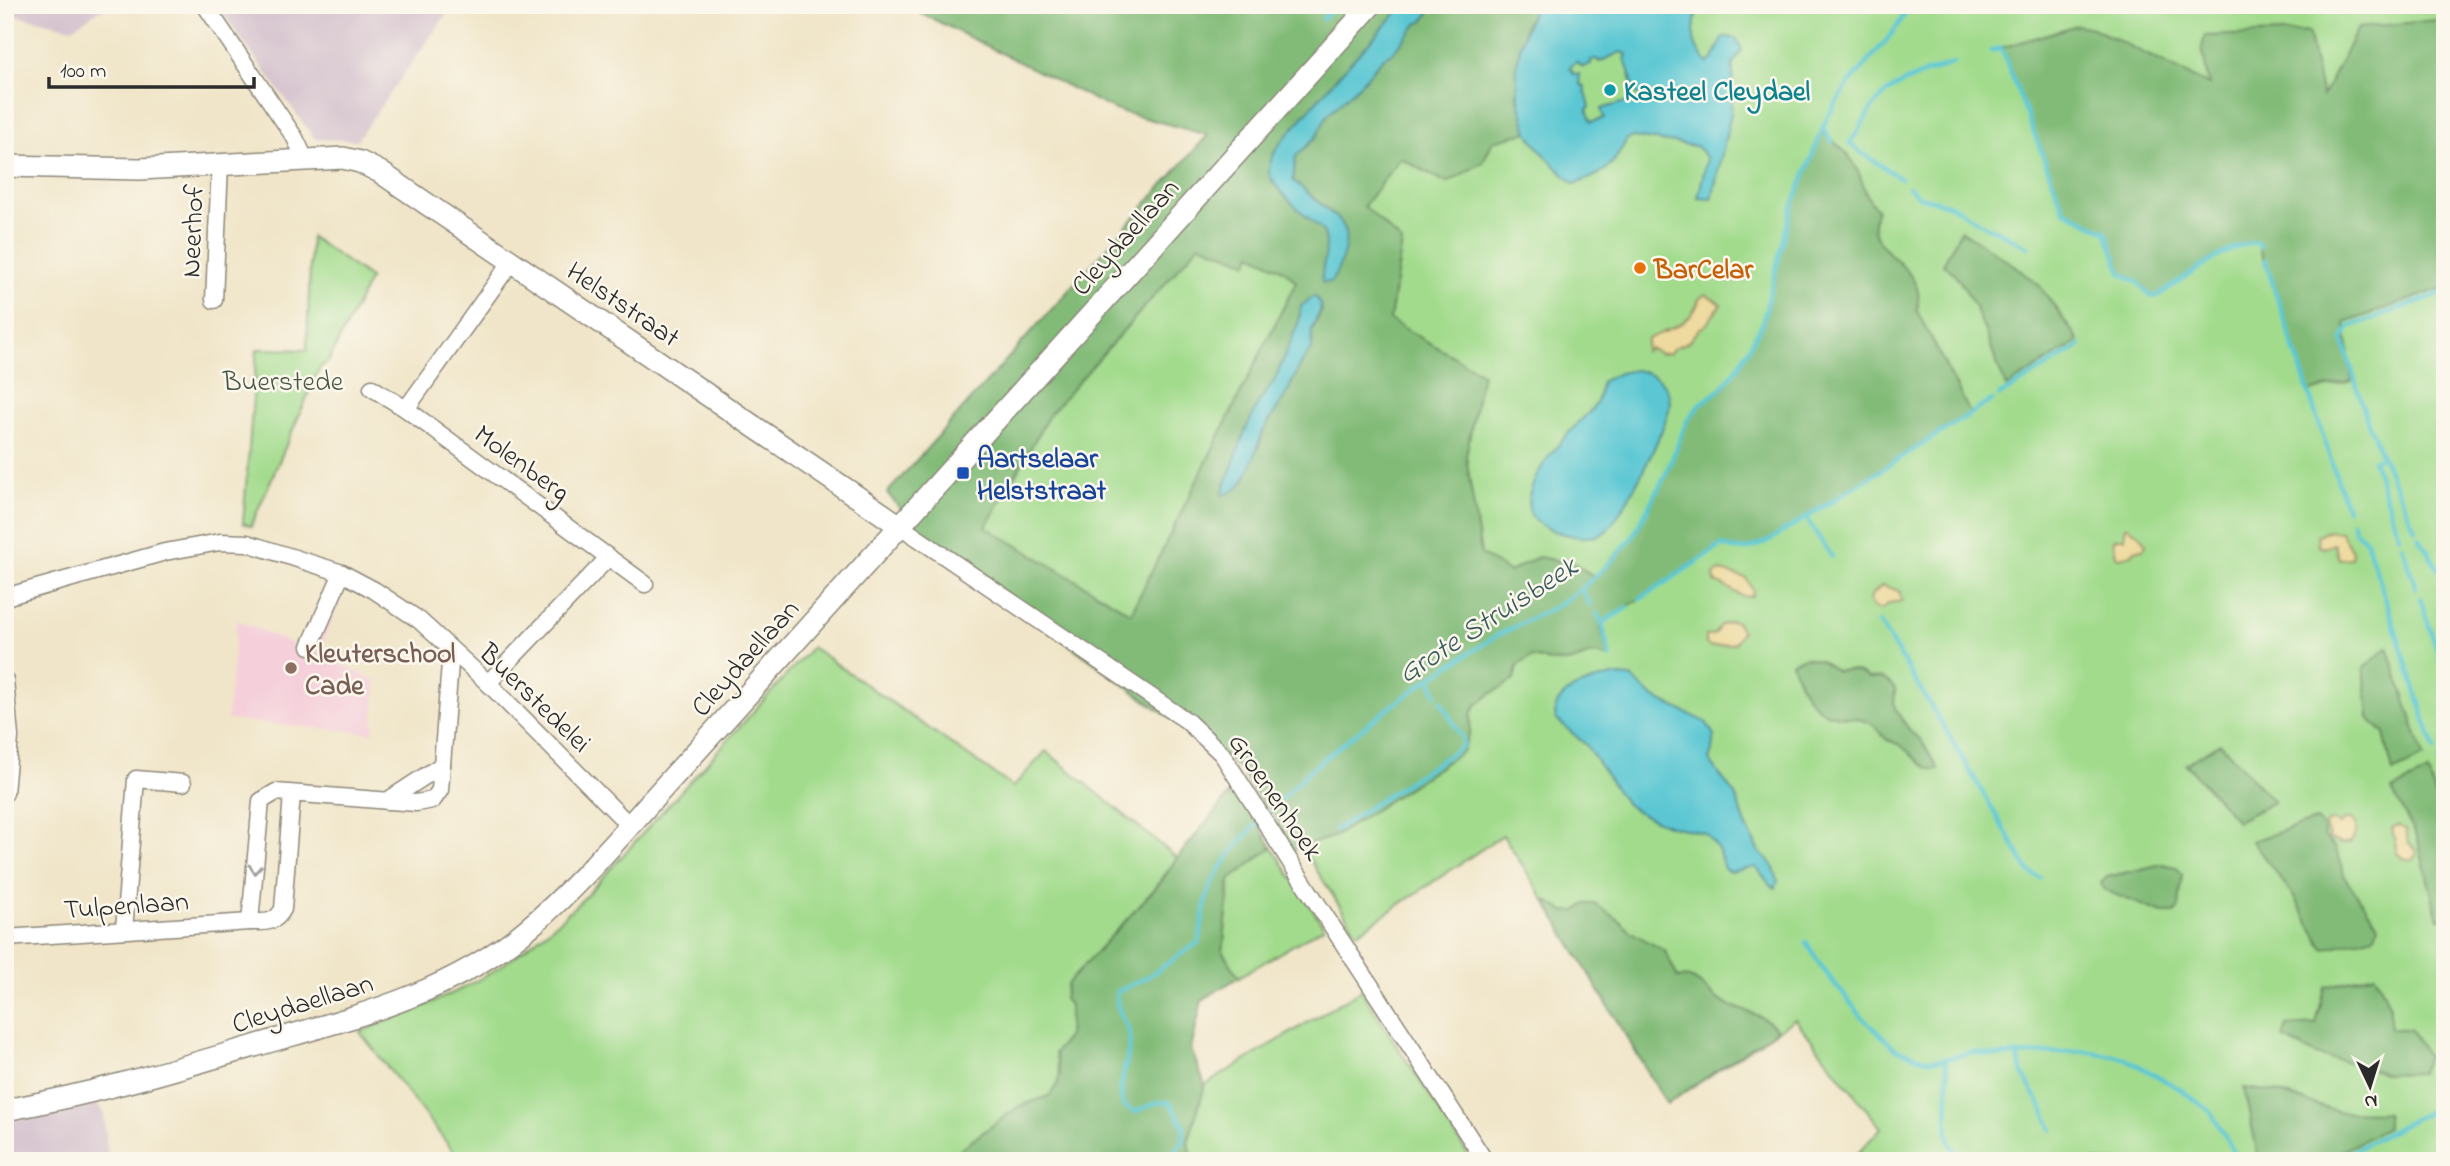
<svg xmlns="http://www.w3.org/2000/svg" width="2450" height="1166" viewBox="0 0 2450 1166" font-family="'Indie Flower',sans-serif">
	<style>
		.built { fill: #f5cfda }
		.industrial { fill: #d1bdcb }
		.green { fill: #a3db8d; stroke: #67835c; stroke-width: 2 }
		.forest { fill: #82bb78; stroke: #567352; stroke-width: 2; fill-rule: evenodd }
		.sand { fill: #eeda9e; stroke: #8c8264; stroke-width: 2 }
		.water { fill: #5bc7d3; stroke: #43797f; stroke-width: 2; fill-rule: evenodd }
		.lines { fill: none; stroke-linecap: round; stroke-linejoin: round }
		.stream { stroke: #5bc7d3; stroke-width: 4.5 }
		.minor-casing { stroke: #8e887a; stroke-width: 19 }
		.tertiary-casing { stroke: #8e887a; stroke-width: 24 }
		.minor { stroke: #fff; stroke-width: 16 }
		.tertiary { stroke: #fff; stroke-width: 21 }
		.oneway { stroke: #a0a0a0 }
		.culture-dot { fill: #0f9aa8; stroke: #fbf7ec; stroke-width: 2.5 }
		.food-dot { fill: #e8710a; stroke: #fbf7ec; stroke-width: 2.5 }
		.transit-dot { fill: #1a4fb4; stroke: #fbf7ec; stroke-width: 2.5 }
		.education-dot { fill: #8d6e63; stroke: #fbf7ec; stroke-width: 2.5 }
		.labels { text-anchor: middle; stroke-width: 5; stroke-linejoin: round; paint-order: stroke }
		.culture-label { font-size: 28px; font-weight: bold; fill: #0d838f; stroke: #fbf7ec; text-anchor: start }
		.street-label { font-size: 28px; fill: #2b2b2b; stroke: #fbf7ec }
		.food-label { font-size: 28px; font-weight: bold; fill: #c56008; stroke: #fbf7ec; text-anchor: start }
		.park-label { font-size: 28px; fill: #495744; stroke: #fbf7ec }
		.transit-label { font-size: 28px; font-weight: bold; fill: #164399; stroke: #fbf7ec; text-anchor: start }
		.education-label { font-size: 28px; font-weight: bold; fill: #785e54; stroke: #fbf7ec; text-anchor: start }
		.water-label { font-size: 30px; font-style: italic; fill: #395a5d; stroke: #fbf7ec }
	</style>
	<rect width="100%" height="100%" fill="#fbf7ec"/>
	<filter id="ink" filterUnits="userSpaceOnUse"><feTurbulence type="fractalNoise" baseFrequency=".0143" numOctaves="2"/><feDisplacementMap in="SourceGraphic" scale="14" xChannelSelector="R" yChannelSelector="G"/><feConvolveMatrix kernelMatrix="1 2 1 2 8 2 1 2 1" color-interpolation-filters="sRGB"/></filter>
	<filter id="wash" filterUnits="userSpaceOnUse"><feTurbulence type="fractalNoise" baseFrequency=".00686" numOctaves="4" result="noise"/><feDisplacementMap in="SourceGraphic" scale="28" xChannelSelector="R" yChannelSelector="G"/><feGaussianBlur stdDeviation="1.57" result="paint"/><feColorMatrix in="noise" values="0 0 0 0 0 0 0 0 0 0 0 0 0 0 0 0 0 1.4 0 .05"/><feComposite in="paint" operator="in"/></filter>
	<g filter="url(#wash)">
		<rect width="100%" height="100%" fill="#f0e5c8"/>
		<polygon class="built" points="326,583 344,591 318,654 376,680 373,733 227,720 237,620 299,647"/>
		<g class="industrial">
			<polygon points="5,5 108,5 72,28 5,13"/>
			<polygon points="216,5 453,5 357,140 315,139"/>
			<polygon points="97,1103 104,1115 108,1161 5,1161 5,1122"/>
		</g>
		<g class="green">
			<polygon points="1393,5 2445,5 2445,1161 1851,1161 1881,1128 1795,1019 1667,1104 1544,899 1503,835 1357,933 1289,827 1216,723 933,538"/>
			<polygon points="311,237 370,278 328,362 320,367 251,526 243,523 257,349 307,350"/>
			<path d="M812 647 1013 787 1046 751 1177 858 1070 1006 1068 1036 1055 1053 1060 1074 1057 1085 1049 1096 1018 1107 944 1161H461L360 1032C400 1016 440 1001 478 980 517 958 551 929 584 898Z"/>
			<polygon points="1272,847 1324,927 1239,977 1223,952 1230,880"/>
			<polygon points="1361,990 1472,1161 1194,1161 1188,1142 1205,1085"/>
		</g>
		<g class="forest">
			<path d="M889 5H1404L1339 75 1279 145 1272 157V182L1323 231C1329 245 1328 264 1321 278L1345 229 1341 222 1293 180 1296 156 1315 138 1328 114 1361 83 1384 57 1392 53 1418 23 1424 20 1434 5H1536L1525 26 1517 95 1528 132 1493 141 1483 162 1447 183 1400 158 1364 206 1402 242 1390 320 1482 373 1466 456 1481 554 1509 572 1538 557 1575 564 1595 577 1633 536 1665 476 1687 421 1701 403 1720 390 1739 366 1762 324 1791 210 1821 131C1834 142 1849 152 1857 169 1864 184 1864 197 1877 209 1858 257 1930 259 1917 311L1970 413 1775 537C1757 547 1742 554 1722 546L1602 623 1601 628 1610 658C1582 649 1587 660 1566 662 1555 663 1542 659 1531 657L1517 666 1514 680 1492 693 1476 705 1471 714 1470 732 1463 751 1335 836 1293 850 1277 827 1280 825 1266 804 1263 805 1239 768 929 543 887 493 1208 135 1115 110 909 7ZM1200 244 1248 263 1252 254 1285 271 1296 282 1131 613 986 527 1049 415ZM1322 310 1312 330V348L1305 357 1284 398 1263 432 1259 446 1252 458 1250 469 1245 475 1225 485 1259 402 1275 380 1299 321V315Z"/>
			<path d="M2445 19V287L2345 323 2352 381 2309 392 2258 243C2238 238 2176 284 2157 296L2152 297 2137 282 2121 273 2106 232 2064 210 2001 48 2077 25 2093 28 2209 85 2202 47 2205 36 2308 32 2322 97 2358 28Z"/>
			<path d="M1961 230 2012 264 2039 285 2079 341 2006 387C1991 351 1974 286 1943 264Z"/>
			<polygon points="2388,647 2424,757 2393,772 2384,734 2369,718 2364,668"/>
			<path d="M1805 657 1820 660 1837 671C1850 669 1857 670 1868 678 1881 677 1886 678 1895 689L1894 704 1896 711 1912 733 1921 740 1939 770C1921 771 1913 753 1900 745 1895 742 1889 742 1885 738 1880 734 1877 726 1870 723 1856 715 1831 719 1818 708 1805 697 1796 678 1792 662Z"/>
			<polygon points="2220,743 2274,802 2237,821 2186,764"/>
			<polygon points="2428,772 2445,825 2445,916 2438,919 2417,837 2392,790"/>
			<polygon points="1235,787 1272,847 1230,880 1223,952 1239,977 1202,1000 1191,1049 1205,1085 1188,1142 1194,1161 944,1161 1018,1107 1049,1096 1057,1085 1060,1074 1055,1053 1068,1036 1070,1006 1064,999 1067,984 1161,882 1177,858"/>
			<polygon points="2316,820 2323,827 2324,836 2335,848 2342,864 2344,876 2379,926 2374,936 2324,949 2292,894 2252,841"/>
			<polygon points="2162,864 2176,867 2182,874 2179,908 2175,913 2162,913 2104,890 2101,883 2107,877"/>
			<path d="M1544 899 1564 911H1576L1585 904H1595L1620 921 1631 932 1665 951 1678 978C1699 973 1708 996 1724 1003 1745 1013 1761 1011 1777 1030L1667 1104Z"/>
			<polygon points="2375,974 2390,1006 2390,1029 2410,1029 2427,1056 2421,1073 2386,1074 2357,1064 2319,1056 2283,1038 2287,1026 2316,1024 2325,987"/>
			<polygon points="2244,1088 2276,1092 2338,1112 2387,1113 2387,1128 2323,1161 2259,1161"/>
		</g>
		<g class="sand">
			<path d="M1705 294 1721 304 1706 325 1699 329 1688 342 1674 348 1670 353 1660 354 1650 348 1645 351 1647 339C1668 330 1694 323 1699 299Z"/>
			<polygon points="2128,526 2143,538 2146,545 2143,549 2135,550 2131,555 2118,558 2116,555 2113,541 2116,538 2125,538 2125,527"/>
			<polygon points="2325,531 2341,532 2352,551 2351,558 2339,559 2334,544 2324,548 2318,546 2317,536"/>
			<path d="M1721 571 1746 578 1753 590 1752 596C1740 600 1729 585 1715 582L1714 574Z"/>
			<polygon points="1882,585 1899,591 1902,601 1889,603 1881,610 1874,608 1870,602 1871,596"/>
			<polygon points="1731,621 1736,622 1742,631 1735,643 1711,647 1706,644 1706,636 1715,634 1720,625"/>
			<polygon points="2351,819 2356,823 2356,833 2351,842 2341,844 2330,839 2325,826 2327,822 2334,821 2340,825 2344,820"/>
			<polygon points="2398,825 2406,830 2408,842 2416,850 2417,854 2412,860 2402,858 2397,853 2392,828"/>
		</g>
		<g class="water">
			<path d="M1404 5H1434L1424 20 1418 23 1392 53 1384 57 1361 83 1328 114 1315 138 1296 156 1293 180 1341 222C1352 240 1341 266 1331 282L1323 283C1318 272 1332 250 1323 231 1310 219 1268 186 1269 170 1269 161 1275 152 1279 145L1339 75Z"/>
			<path d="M1536 5H1686L1696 16C1692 37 1692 47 1708 63L1713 59 1723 37 1736 38 1742 50 1733 64 1731 113 1712 199 1698 198 1707 158 1696 146 1633 137 1627 139C1613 167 1604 175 1574 184 1558 169 1542 154 1530 136 1526 129 1525 122 1523 115 1511 76 1517 41 1536 5ZM1621 52 1627 54 1625 59 1636 94 1640 96V100L1636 103 1632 100 1601 109 1604 118 1591 122 1587 109 1590 107 1584 86 1580 84 1579 74H1574L1570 67 1576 62 1583 67 1591 64V60L1597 59 1599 62Z"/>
			<path d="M1314 296C1328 309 1316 315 1312 329 1311 335 1312 343 1312 348 1300 362 1294 380 1285 396 1278 409 1267 421 1262 434 1255 451 1252 470 1241 484 1237 490 1230 493 1222 495L1245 431 1259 402 1275 380 1284 358 1299 321 1301 306Z"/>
			<path d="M1634 370C1652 372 1670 382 1670 403 1670 422 1618 527 1602 534 1587 541 1558 534 1545 527 1532 521 1526 510 1529 496 1535 470 1558 444 1576 425 1583 418 1593 410 1597 402 1600 395 1599 388 1602 381L1620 373Z"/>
			<path d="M1612 676 1631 677 1653 697 1706 722 1714 735V745L1709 760 1735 795 1746 825 1759 852 1773 865 1778 881 1776 888 1771 886 1756 867 1730 872 1724 869 1718 849 1705 833 1670 826 1643 815 1625 803 1586 745 1556 719C1549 691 1591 681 1612 676Z"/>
		</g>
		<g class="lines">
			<g class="stream">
				<polyline points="1323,19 1335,5"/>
				<path d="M1991 51 2001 48 2064 210 2106 232 2121 273 2137 282 2152 297 2157 296C2176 284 2238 238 2258 243L2260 247"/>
				<polyline points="1823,128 1832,142"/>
				<path d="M1901 179 1849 144C1860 131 1865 116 1876 103 1895 81 1928 73 1954 63"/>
				<polyline points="1909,187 1919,197 1951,205 1980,223 2029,247"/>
				<polyline points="2265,260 2347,509"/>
				<polyline points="1999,396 2081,345"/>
				<polyline points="2382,456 2415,529"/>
				<polyline points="1806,518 1832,557"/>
				<polyline points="2352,521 2355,531 2366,540 2435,750"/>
				<polyline points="2399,536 2373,460 2382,456 2367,420 2343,340 2349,327 2445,292"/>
				<polyline points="2419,537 2442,575"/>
				<polyline points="2402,545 2416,588"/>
				<polyline points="1581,589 1590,605"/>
				<polyline points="2420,598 2445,675"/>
				<path d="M1640 599 1722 545C1742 555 1757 547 1775 537L1992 400"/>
				<polyline points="1597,613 1602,623 1610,658"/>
				<polyline points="1879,622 1947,732 2030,873 2040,878"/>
				<polyline points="1602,623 1628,607"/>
				<polyline points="1430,678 1436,694"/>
				<polyline points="2439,762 2445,780"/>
				<polyline points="1266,815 1310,770 1361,729 1430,678 1498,635 1557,606 1581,589 1614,559 1633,536 1665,476 1687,421 1701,403 1720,390 1739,366 1762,324 1791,210 1828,116 1848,85 1891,35 1911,5"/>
				<polyline points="1335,830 1463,746 1463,740 1441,701"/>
				<polyline points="1806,942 1823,969 1862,1017 1897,1050 1928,1060 1940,1060 1974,1052 1998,1056 2085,1051 2125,1058 2180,1089 2211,1112 2239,1161"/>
				<path d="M2018 1056C2022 1084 2045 1103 2052 1130"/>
				<path d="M1945 1059C1947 1068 1948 1077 1948 1087 1949 1113 1940 1142 1963 1161"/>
				<path d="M1165 1161 1183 1142 1184 1126 1169 1102 1155 1103 1135 1112 1123 1105C1117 1083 1129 1062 1130 1039 1130 1022 1114 1014 1117 992L1146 978 1199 942C1202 927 1203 912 1207 898 1215 869 1239 842 1260 821"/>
				<polyline points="2334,1161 2445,1103"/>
			</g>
		</g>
	</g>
	<g filter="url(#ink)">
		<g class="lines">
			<g class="minor-casing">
				<g id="minor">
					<polyline points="205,5 295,138 305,159"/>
					<polyline points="214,300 220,165"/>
					<polyline points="372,388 406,409 512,261"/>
					<polyline points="406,409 645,584"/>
					<polyline points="900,526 1187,721 1222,754 1296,871 1485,1161"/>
					<polyline points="5,597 165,552 220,542 247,543 342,573 374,590 419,620 488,683 629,825"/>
					<polyline points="310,646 342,573"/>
					<polyline points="5,680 10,737 5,793"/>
					<polyline points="488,683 609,557"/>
					<path d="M292 794 283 909C275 924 265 922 250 922L261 801 276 792 416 803 433 800 440 790 451 651"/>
					<polyline points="387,801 442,765"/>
					<polyline points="124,930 136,779 183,783"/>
					<polyline points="5,938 250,922"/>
				</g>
			</g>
			<g class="tertiary-casing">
				<g id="tertiary">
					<polyline points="5,166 140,169 343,158 360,162 380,172 900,526"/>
					<path d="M5 1110C89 1095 169 1071 251 1047 349 1018 445 997 526 930 584 882 632 821 683 766L1371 5"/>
				</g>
			</g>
			<use href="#minor" class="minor"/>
			<use href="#tertiary" class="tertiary"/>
		</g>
		<defs><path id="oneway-chevron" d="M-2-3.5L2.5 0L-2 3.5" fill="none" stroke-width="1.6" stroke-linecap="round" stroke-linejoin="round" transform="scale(1.75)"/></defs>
		<use class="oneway" href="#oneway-chevron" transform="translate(255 869) rotate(95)"/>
	</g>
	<circle class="culture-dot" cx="1610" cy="90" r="7"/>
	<circle class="food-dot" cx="1640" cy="268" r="7"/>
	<rect class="transit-dot" x="956" y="466" width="14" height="14" rx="3.5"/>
	<circle class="education-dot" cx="291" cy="668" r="7"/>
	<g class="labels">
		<g class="culture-label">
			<text x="1624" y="100">Kasteel Cleydael</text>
		</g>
		<g class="street-label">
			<text transform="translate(191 231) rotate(-88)" y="10">Neerhof</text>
			<text transform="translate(1124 236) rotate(-48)" y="10">Cleydaellaan</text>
			<text transform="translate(624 303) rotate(34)" y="10">Helststraat</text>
			<text transform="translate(523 462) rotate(36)" y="10">Molenberg</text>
			<text transform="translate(744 657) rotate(-48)" y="10">Cleydaellaan</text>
			<text transform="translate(536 697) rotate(44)" y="10">Buerstedelei</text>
			<text transform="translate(1277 796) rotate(56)" y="10">Groenenhoek</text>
			<text transform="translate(126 904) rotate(-4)" y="10">Tulpenlaan</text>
			<text transform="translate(302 1002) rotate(-17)" y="10">Cleydaellaan</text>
		</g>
		<g class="food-label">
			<text x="1654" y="278">BarCelar</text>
		</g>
		<g class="park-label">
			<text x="283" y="390">Buerstede</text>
		</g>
		<g class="transit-label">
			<text x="977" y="467">Aartselaar<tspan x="977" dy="32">Helststraat</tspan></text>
		</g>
		<g class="education-label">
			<text x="305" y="662">Kleuterschool<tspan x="305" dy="32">Cade</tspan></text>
		</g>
		<g class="water-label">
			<text transform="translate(1487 619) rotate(-33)" y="10">Grote Struisbeek</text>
		</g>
	</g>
	<rect width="2450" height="1166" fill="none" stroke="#fbf7ec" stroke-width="28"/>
	<g transform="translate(2370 1086) rotate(176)" stroke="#fbf7ec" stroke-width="5" paint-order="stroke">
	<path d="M0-5L12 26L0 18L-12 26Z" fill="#2b2b2b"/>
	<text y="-10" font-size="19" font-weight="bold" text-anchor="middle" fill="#2b2b2b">N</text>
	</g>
	<path d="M49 77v10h205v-10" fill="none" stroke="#2b2b2b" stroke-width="3.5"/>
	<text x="60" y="77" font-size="21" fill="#2b2b2b" stroke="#fbf7ec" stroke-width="5" paint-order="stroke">100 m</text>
</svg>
